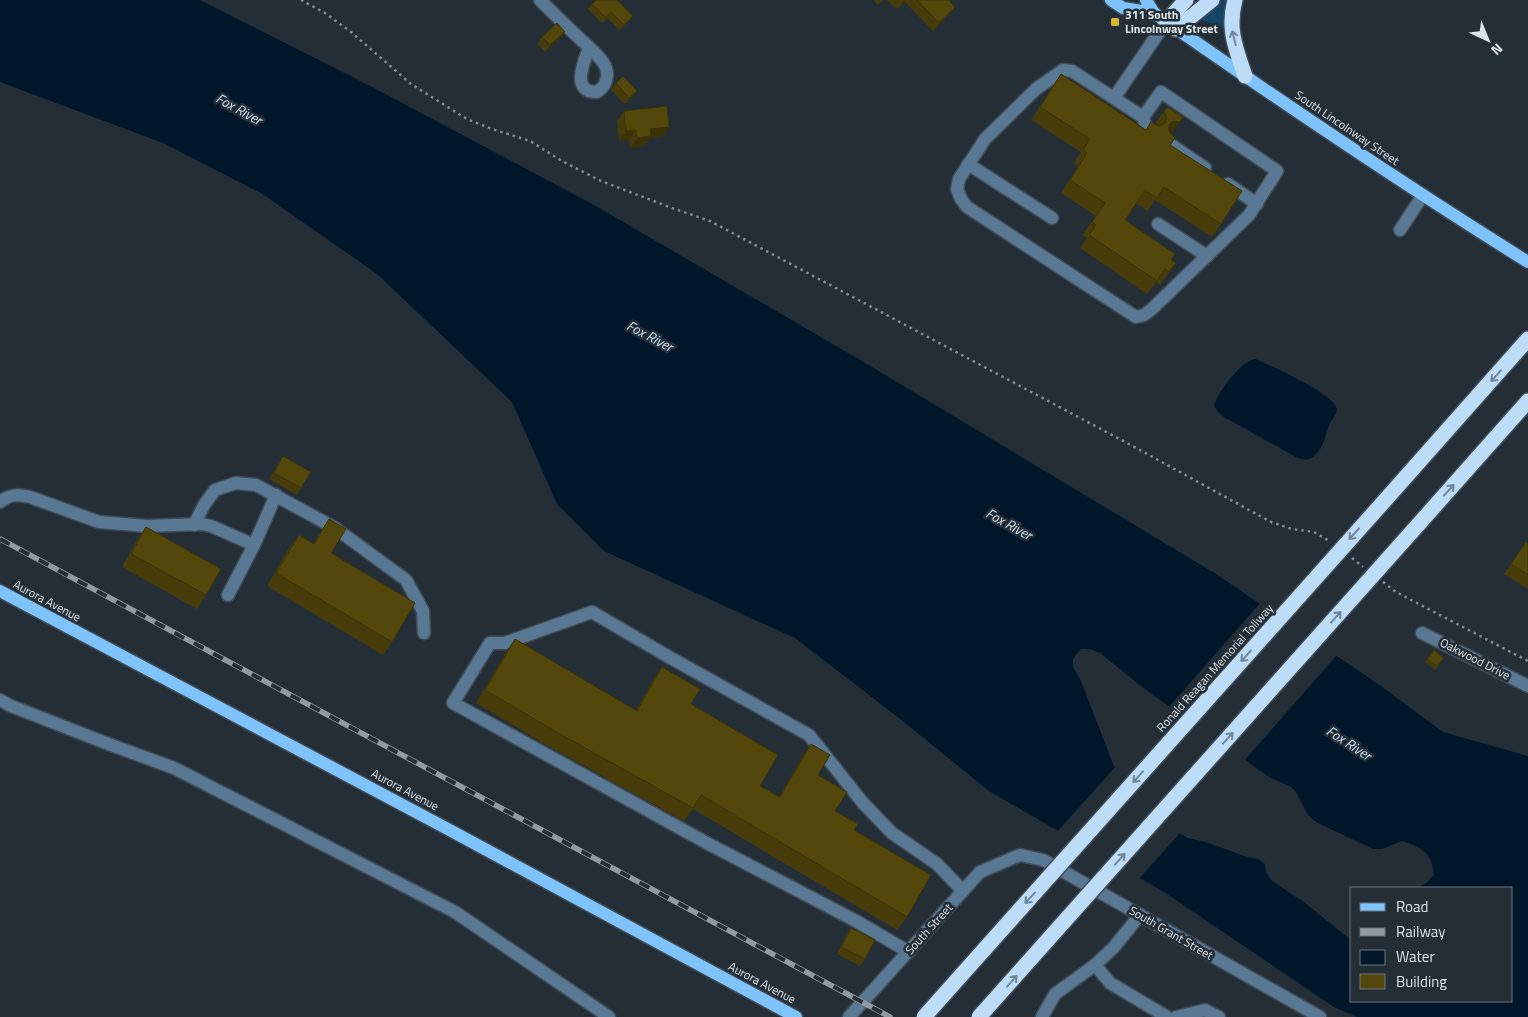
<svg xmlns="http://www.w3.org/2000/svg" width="1528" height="1017" viewBox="0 0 1528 1017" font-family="'Titillium Web',sans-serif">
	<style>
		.green { fill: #154467 }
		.water { fill: #001629; fill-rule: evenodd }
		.pier { fill: #242e37 }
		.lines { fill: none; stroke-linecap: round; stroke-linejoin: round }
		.minor-casing { stroke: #424b54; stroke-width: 15 }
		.major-casing { stroke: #424b54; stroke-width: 15 }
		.highway-casing { stroke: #424b54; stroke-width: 18 }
		.path { stroke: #858d94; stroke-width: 2.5; stroke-dasharray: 2.5 4; stroke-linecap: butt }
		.minor { stroke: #587894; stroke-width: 12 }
		.major { stroke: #7ec3fc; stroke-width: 12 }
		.highway { stroke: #bddcf8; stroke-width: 15 }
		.rail-casing { stroke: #9299a0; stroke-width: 5.5 }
		.rail { stroke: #242e37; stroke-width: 4; stroke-dasharray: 11; stroke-linecap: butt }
		.highway-bridge-casing { stroke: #424b54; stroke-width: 18; stroke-linecap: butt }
		.highway-bridge { stroke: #bddcf8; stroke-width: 15 }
		.wall { fill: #483d0a }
		.shaded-wall { fill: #3b3208 }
		.building { fill: #54470c; stroke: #3b3208 }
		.oneway { stroke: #708598 }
		.poi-dot { fill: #d2b736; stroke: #242e37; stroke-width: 2 }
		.labels { text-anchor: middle; stroke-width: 5; stroke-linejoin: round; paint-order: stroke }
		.poi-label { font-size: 12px; font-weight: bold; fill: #dee4ea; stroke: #242e37; text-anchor: start }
		.street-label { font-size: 12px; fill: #dee4ea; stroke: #242e37 }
		.water-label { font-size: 14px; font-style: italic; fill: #d0e4f5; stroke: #242e37 }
	</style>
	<rect width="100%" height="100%" fill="#242e37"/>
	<polygon class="green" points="1221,0 1229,0 1226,29 1200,19"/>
	<g class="water">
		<path d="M0 0H200L372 87 594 205 867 364 1216 574 1378 684 1443 732 1528 756V1017H1357L1334 1007 1164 892 989 791 899 718 795 638 604 551 557 504 512 402 377 274 261 193 163 143 0 82ZM1081 649H1090L1100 653 1146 690 1269 777 1291 787 1296 792 1308 815 1316 822 1373 849H1382L1402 841C1421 847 1432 852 1434 875L1426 883 1417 888H1512V1001H1352V941L1305 903 1272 881 1266 873 1265 864 1258 859 1244 856 1206 842 1188 838 1172 829 1124 778 1113 764 1081 681 1073 667V659L1076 654Z"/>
		<path d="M1255 359C1270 365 1328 392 1335 405 1340 413 1332 418 1329 425 1325 437 1323 451 1311 458 1306 461 1301 459 1296 457L1224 417 1217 411 1214 405C1219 391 1240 362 1255 359Z"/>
	</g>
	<g class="pier">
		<polygon points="1261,602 1338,654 1243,762 1168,708"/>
		<polygon points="1117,765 1140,795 1173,827 1181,832 1138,880 1056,833"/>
	</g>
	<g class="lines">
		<g class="minor-casing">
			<g id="minor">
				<path d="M540 0C552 12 564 24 577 36 585 44 602 57 606 68 609 78 605 87 597 92 570 93 584 61 589 48"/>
				<polyline points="1114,98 1166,22"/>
				<polyline points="1143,117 1161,92 1277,171 1249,215 1152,309 1144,315 1136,317 967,207 961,199 957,189 959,179 985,139 1036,89 1063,70 1072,71 1143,117 1146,128 1150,131"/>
				<polyline points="1167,142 1205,168"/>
				<polyline points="968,164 1052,218"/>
				<polyline points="1228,184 1257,204"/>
				<polyline points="1158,224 1207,256"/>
				<polyline points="1400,230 1423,195"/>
				<path d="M0 502C10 494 18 494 30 497L99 522 147 526 202 524 211 526 254 545 228 595"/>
				<polyline points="194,525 204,505 215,490 236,483 256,485 335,528 406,580 423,611 424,633"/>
				<polyline points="254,545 276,495"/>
				<polyline points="1422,633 1528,686"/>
				<polyline points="0,700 11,706 111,745 174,768 455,912 609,1017"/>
				<polyline points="909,952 856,921 705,842 453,703 490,643 505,643 592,612 669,657 809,735 863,803 892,833 937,864 963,891"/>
				<polyline points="1095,965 1110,983 1167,1017"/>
				<polyline points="849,1017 980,872 1020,855 1043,860 1320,1017"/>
				<polyline points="1042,1017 1055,994 1095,965 1114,947 1140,915"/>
				<polyline points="1176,1017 1205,1010 1219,1017"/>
			</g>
		</g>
		<g class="major-casing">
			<g id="major">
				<polyline points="1111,0 1123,8 1154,13"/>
				<path d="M1146 0 1154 13C1277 99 1401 183 1528 262"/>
				<polyline points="0,591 444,827 796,1017"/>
			</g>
		</g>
		<g class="highway-casing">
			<g id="highway">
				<path d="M1235 0C1227 29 1236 49 1245 76"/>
				<polyline points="1166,22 1186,0"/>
				<polyline points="1176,29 1212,0"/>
				<polyline points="1387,498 1528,339"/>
				<polyline points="1417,526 1528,401"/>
			</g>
		</g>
		<g class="path">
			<polyline points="301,0 325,13 351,32 411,84 467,119 492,129 530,141 562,161 601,181 672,208 710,221 1129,444 1271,522 1292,529 1314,532 1331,542"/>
			<polyline points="1352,558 1363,567"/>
			<polyline points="1383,582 1396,592 1415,602 1528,661"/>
		</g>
		<use href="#minor" class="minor"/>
		<use href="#major" class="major"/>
		<use href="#highway" class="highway"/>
		<g class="rail-casing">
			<polyline id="rail" points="0,539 890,1017"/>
		</g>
		<use href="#rail" class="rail"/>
		<g class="highway-bridge-casing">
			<g id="highway-bridge">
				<polyline points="924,1017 1387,498"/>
				<polyline points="979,1017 1417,526"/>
			</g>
		</g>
		<use href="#highway-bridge" class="highway-bridge"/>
	</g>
	<g class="wall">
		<polygon points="874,0 883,0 878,5"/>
		<polygon points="887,0 949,0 955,7 949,15 933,31 905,2 898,9 896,7 895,8"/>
		<polygon points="592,4 633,16 629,21 620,30 607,18 602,23 588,9"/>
		<polygon points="542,37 560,38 545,52 537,44"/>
		<polygon points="1061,74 1146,130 1155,124 1167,107 1171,135 1170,145 1221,224 1212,237 1155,200 1148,211 1136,203 1125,220 1171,260 1169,272 1160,285 1156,282 1147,294 1080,248 1087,238 1082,235 1096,216 1061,193 1078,166 1074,163 1081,152 1031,120"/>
		<polygon points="616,83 637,91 632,97 625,104 611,90"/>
		<polygon points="624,111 662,137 650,138 644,146 630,148 629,140 619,141 617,121"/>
		<polygon points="283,456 301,488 297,495 269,479"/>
		<polygon points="329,519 331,553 392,642 383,655 267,586 289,548 299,535 313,544"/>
		<polygon points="146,527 206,595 197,609 122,567 137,540"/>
		<polygon points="1526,542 1528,544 1528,589 1504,574"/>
		<polygon points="515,639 636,710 653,680 662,667 691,704 760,786 779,797 802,757 811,744 818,775 835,811 854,830 907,917 897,930 693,809 684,821 550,747 476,703 506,652"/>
		<polygon points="1434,650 1444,658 1435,670 1425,662"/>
		<polygon points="851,928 865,959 860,966 837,954 846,935"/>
	</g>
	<g class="shaded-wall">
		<polygon points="904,0 906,0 898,9"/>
		<polygon points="955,7 949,15 933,31 939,23"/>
		<polygon points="633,16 629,21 620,30 624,25"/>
		<polygon points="565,32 560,38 545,52 550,45"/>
		<polygon points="637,91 632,97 625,104 629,98"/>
		<polygon points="1173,121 1180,122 1171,135 1164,135 1169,125"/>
		<polygon points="669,127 662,137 650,138 644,146 630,148 637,138 650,129"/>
		<polygon points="636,130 629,140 619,141 626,131"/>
	</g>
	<g class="building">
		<polygon points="596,0 617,0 633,16 624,25 611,12 606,18 592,4"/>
		<polygon points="917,0 949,0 955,7 939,23"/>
		<polygon points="557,23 565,32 550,45 542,37"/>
		<polygon points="1061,74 1146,130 1151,122 1159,126 1165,123 1167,118 1164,111 1167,107 1183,117 1180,122 1173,121 1169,125 1169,132 1175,138 1170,145 1242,191 1221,224 1164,187 1157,198 1145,190 1125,220 1175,254 1171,260 1176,263 1169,272 1165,269 1157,281 1089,235 1096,225 1092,222 1105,203 1070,180 1087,153 1083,150 1090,139 1040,107"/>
		<polygon points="623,76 637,91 629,98 616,83"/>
		<polygon points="667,106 669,127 650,129 651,136 637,138 636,130 626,131 624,111"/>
		<polygon points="283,456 311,472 301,488 274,473"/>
		<polygon points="329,519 346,529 331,553 415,603 392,642 276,573 299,535 314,544"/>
		<polygon points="146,527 221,569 206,595 131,554"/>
		<polygon points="1526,542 1528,544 1528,575 1511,564"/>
		<polygon points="515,639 637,711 662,667 700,689 691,704 778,755 760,786 780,797 811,744 830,755 818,775 847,792 835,811 858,824 854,830 931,875 907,917 701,795 693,808 560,734 485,690"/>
		<polygon points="1434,650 1444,658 1437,666 1427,659"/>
		<polygon points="851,928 875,940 865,959 841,947"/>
	</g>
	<defs><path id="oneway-shaft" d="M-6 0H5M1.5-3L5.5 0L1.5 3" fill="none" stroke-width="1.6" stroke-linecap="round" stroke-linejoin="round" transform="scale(1.25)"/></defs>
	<g class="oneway">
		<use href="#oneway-shaft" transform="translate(1234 38) rotate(-104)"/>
		<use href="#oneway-shaft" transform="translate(1496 376) rotate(132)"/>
		<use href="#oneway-shaft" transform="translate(1449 490) rotate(-48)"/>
		<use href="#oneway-shaft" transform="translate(1354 534) rotate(132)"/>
		<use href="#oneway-shaft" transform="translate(1336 617) rotate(-48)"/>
		<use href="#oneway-shaft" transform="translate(1246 656) rotate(132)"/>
		<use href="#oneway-shaft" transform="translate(1228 738) rotate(-48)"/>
		<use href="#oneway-shaft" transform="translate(1138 777) rotate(132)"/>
		<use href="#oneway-shaft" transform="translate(1120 859) rotate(-48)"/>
		<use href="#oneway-shaft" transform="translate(1030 898) rotate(132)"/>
		<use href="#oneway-shaft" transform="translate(1012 981) rotate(-48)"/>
	</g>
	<rect class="poi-dot" x="1110" y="17" width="10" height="10" rx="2.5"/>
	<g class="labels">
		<g class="poi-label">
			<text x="1125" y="19">311 South<tspan x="1125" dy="14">Lincolnway Street</tspan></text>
		</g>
		<g class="street-label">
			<text transform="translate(1347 128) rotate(34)" y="4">South Lincolnway Street</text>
			<text transform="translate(47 601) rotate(28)" y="4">Aurora Avenue</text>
			<text transform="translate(1475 659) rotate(27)" y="4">Oakwood Drive</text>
			<text transform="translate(1215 668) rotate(-48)" y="4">Ronald Reagan Memorial Tollway</text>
			<text transform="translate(405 790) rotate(28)" y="4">Aurora Avenue</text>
			<text transform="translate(929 929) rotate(-48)" y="4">South Street</text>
			<text transform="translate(1171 933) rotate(30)" y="4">South Grant Street</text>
			<text transform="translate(762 983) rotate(28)" y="4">Aurora Avenue</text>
		</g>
		<g class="water-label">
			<text transform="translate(239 109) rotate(29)" y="5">Fox River</text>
			<text transform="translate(650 336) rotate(28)" y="5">Fox River</text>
			<text transform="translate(1009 524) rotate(29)" y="5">Fox River</text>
			<text transform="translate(1349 743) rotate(33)" y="5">Fox River</text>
		</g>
	</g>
	<rect x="1350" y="887" width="162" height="115" fill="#242e37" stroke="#6e777f"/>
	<rect x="1360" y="903" width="25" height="8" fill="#7ec3fc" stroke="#6e777f"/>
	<text x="1396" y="912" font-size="15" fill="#dee4ea">Road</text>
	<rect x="1360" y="928" width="25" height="8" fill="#9299a0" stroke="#6e777f"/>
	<text x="1396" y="937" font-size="15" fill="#dee4ea">Railway</text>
	<rect x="1360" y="950" width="25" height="15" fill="#001629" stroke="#6e777f"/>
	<text x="1396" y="962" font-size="15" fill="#dee4ea">Water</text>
	<rect x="1360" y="974" width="25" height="15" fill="#54470c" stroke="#6e777f"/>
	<text x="1396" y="987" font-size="15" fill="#dee4ea">Building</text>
	<g transform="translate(1488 40) rotate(136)" stroke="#242e37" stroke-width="4" paint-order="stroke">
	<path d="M0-4L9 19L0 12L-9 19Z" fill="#dee4ea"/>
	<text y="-8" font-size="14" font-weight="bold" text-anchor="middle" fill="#dee4ea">N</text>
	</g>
</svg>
